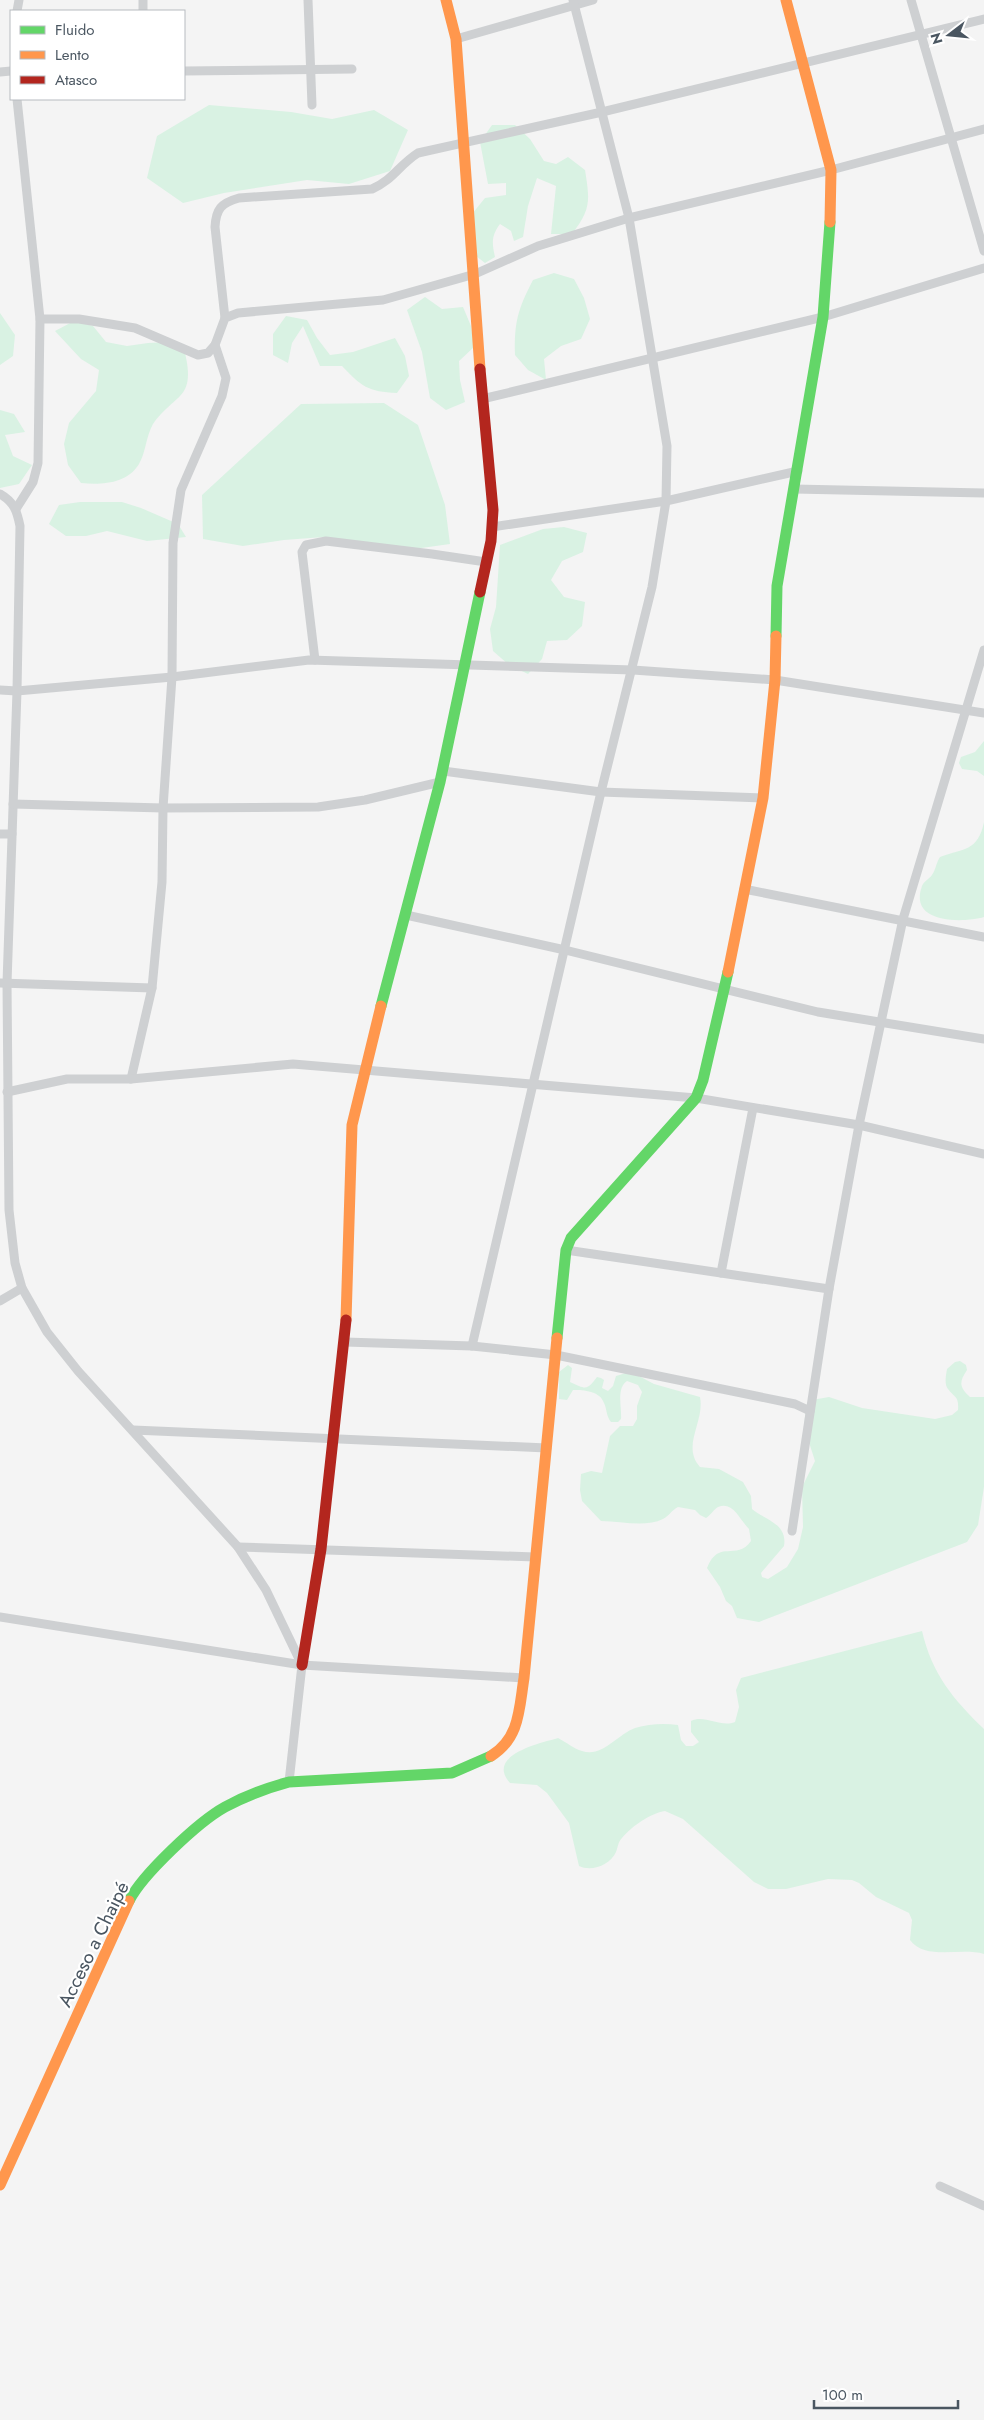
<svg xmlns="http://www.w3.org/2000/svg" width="984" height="2420" viewBox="0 0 984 2420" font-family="Jost,sans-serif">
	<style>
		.green { fill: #d9f2e3 }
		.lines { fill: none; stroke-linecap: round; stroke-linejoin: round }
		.street { stroke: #ced0d2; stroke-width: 9 }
		.fast { stroke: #63d668; stroke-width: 11 }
		.slow { stroke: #ff974d; stroke-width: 11 }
		.jam { stroke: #b3261e; stroke-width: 11 }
		.labels { text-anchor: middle; stroke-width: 4.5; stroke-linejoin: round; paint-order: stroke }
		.street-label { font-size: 19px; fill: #4a5661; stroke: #fff }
	</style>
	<rect width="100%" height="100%" fill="#f4f4f4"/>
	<g class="green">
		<polygon points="209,105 291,112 332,119 374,110 408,130 390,171 349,184 307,180 224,193 183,203 147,178 157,136"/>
		<path d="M492 125H515L530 139 544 161 556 164 568 157 585 170C590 201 591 209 572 234H551L556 186 537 178 528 206 523 237 514 241 511 231 500 224C491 236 492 244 495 257L485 263 476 256 472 214 485 198 506 195V183L488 184 480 142Z"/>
		<path d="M554 273 574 279 584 298 590 319 581 339 561 346 544 359 546 380 528 370 515 355C514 322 518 309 533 280Z"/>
		<polygon points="425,297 442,309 463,307 471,326 474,347 459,361 460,380 465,402 446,410 430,398 422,352 407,310"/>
		<polygon points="0,313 15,335 13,356 0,365"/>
		<path d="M286 316 307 320 317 338 330 355 353 352 395 338 405 356 409 376 397 393C368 392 361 386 342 366H320L303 326 292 343 288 363 273 355V334Z"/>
		<path d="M74 321 93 326 106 342 127 346 148 343 168 342 185 353C196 400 175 393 153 424 146 436 146 452 139 464 127 484 101 485 81 483L68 465 64 444 69 423 96 391 99 370 81 359 55 331Z"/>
		<polygon points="384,403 418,425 445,505 450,544 407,550 324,537 284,540 243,546 203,539 202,495 301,404"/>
		<polygon points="0,410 14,414 25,432 5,435 13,456 32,465 19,484 0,488"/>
		<polygon points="80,502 122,502 141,508 178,524 186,537 147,541 107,531 86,536 66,536 49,524 59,505"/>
		<polygon points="564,527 587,533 583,552 562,561 551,580 564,597 585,602 582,626 567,640 547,641 542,659 528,674 509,665 493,651 490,629 496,607 500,545 543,529"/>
		<polygon points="984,741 984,776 977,771 962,769 959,763 961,757 975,752"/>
		<path d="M984 822V917C963 923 908 924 922 886 924 881 929 879 932 875 936 869 936 863 940 857 963 848 978 852 984 822Z"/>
		<path d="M960 1361 966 1365 967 1370C959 1382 959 1387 970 1397H984V1487L978 1525 967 1542 759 1622 737 1618 732 1606 726 1601 720 1587 707 1568C719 1538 736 1562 751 1541L749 1529C739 1519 733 1501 718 1507 714 1509 711 1515 706 1518L700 1515 695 1510 678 1507C672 1510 669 1516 663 1519 645 1528 621 1521 601 1521L582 1501 580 1490 581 1474 591 1471 602 1473 610 1436 620 1426H633L637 1419V1406L642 1392 638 1385 627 1381C616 1388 622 1408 621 1419L618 1422H611C606 1416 607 1409 604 1403 600 1391 584 1390 573 1390L567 1400 559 1399V1372L568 1365 572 1368 570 1382C587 1390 587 1390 597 1377L601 1378 604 1380 602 1388 608 1391 613 1386 616 1376 626 1373 637 1375 654 1384 700 1397C705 1422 681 1446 700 1467L719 1469 743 1482 751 1496 752 1509C763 1519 788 1523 784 1546L761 1573 762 1577 768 1579 787 1567 798 1549 803 1527 802 1487 815 1461 804 1427 806 1405 812 1400 829 1397 862 1408 935 1419 952 1415 958 1410C959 1396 955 1398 948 1389 944 1384 946 1375 947 1369L955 1362Z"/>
		<path d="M922 1631C932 1674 953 1699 984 1729V1954C961 1947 925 1961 910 1940L912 1920 909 1913 876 1897 859 1883 852 1880 828 1879 786 1889H768L754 1882 683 1819 665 1811C651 1813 632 1826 622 1838 618 1842 618 1847 616 1852 610 1865 592 1872 579 1866L569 1823 547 1793 537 1785 510 1783C485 1755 541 1743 558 1738 566 1742 574 1749 582 1751 602 1758 618 1734 635 1728 649 1724 663 1723 678 1725L681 1740 686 1746H693L699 1742 691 1732V1721C705 1714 720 1728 735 1722L739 1707 736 1690 741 1678Z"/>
	</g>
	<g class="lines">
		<g class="street">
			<polyline points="143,0 143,11"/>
			<polyline points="308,0 312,105"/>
			<polyline points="911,0 984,251"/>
			<polyline points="17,11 19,0"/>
			<polyline points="456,39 593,0"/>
			<polyline points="184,71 352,69"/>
			<polyline points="0,72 11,71"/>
			<path d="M225 318 215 227C216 209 221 203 239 198L372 189C393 180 399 165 418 153L602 112 984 19"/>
			<polyline points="40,319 79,319 135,328 198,355 208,353 215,345 225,318 238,313 383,300 475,274 538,246 629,218 831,170 984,129"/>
			<polyline points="482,399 823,317 984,268"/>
			<polyline points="794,489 984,493"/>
			<path d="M0 494C14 502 17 511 20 526L17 691 7 983 9 1210 15 1263 22 1288 47 1332 78 1371 238 1547 266 1590 302 1665 289 1782"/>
			<polyline points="16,509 33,482 38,463 40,319 17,99"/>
			<polyline points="492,527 666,501 798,471"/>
			<polyline points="315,660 302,552 306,545 326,541 432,554 486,562"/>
			<polyline points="0,690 17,691 172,677 309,660 633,670 775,680 984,713"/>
			<polyline points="443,771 601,792 763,798"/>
			<polyline points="13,804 163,808 318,807 365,800 440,782"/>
			<polyline points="0,834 12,834"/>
			<polyline points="744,889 984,937"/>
			<polyline points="406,915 565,950 818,1012 984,1039"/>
			<polyline points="0,983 152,988"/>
			<polyline points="131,1079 152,988 162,882 163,808 172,677 173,543 181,490 222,396 226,378 215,345"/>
			<polyline points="7,1092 67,1079 131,1079 293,1064 696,1098 859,1125 984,1154"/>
			<polyline points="566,1250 829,1289"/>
			<polyline points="721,1273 753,1108"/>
			<polyline points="0,1301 22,1288"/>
			<polyline points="345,1342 472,1346 556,1355 795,1404 810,1411"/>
			<polyline points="472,1346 601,792 652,587 666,501 667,446 629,218 573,0"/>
			<polyline points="133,1430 547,1448"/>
			<polyline points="792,1531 829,1289 859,1125 903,919 984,650"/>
			<polyline points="238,1547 535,1557"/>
			<polyline points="0,1617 302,1665 524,1678"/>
			<polyline points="940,2186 984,2206"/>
		</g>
		<g class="fast">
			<polyline points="776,636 777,586 823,317 830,222"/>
			<polyline points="381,1006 440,782 480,592"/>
			<polyline points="557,1338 566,1250 571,1238 696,1098 703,1080 728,972"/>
			<path d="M129 1901C142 1875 198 1822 225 1807 245 1796 267 1788 289 1782L452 1773 491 1756"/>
		</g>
		<g class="slow">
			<polyline points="446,0 456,39 480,369"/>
			<polyline points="786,0 831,170 830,222"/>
			<polyline points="728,972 763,798 775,680 776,636"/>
			<polyline points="346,1320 352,1125 381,1006"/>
			<path d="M491 1756C520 1738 519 1709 524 1678L557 1338"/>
			<polyline points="0,2185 129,1901"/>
		</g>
		<g class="jam">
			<polyline points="480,369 493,510 491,541 480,592"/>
			<polyline points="302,1665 321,1549 346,1320"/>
		</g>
	</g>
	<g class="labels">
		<g class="street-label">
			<text transform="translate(93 1944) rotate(-64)" y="7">Acceso a Chaipé</text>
		</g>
	</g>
	<rect x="10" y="10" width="175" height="90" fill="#ffffff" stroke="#b7bbc0"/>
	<rect x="20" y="26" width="25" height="8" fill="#63d668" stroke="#b7bbc0"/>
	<text x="55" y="35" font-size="15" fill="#4a5661">Fluido</text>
	<rect x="20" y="51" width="25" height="8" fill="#ff974d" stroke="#b7bbc0"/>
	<text x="55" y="60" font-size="15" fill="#4a5661">Lento</text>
	<rect x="20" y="76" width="25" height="8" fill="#b3261e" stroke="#b7bbc0"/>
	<text x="55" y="85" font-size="15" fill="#4a5661">Atasco</text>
	<g transform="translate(949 35) rotate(254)" stroke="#ffffff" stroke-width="4" paint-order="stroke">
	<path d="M0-4L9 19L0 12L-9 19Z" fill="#4a5661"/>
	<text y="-8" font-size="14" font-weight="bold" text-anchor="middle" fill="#4a5661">N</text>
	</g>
	<path d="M814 2400v8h144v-8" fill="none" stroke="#4a5661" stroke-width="2.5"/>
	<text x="822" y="2400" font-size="15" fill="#4a5661" stroke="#ffffff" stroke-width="4" paint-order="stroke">100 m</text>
</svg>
